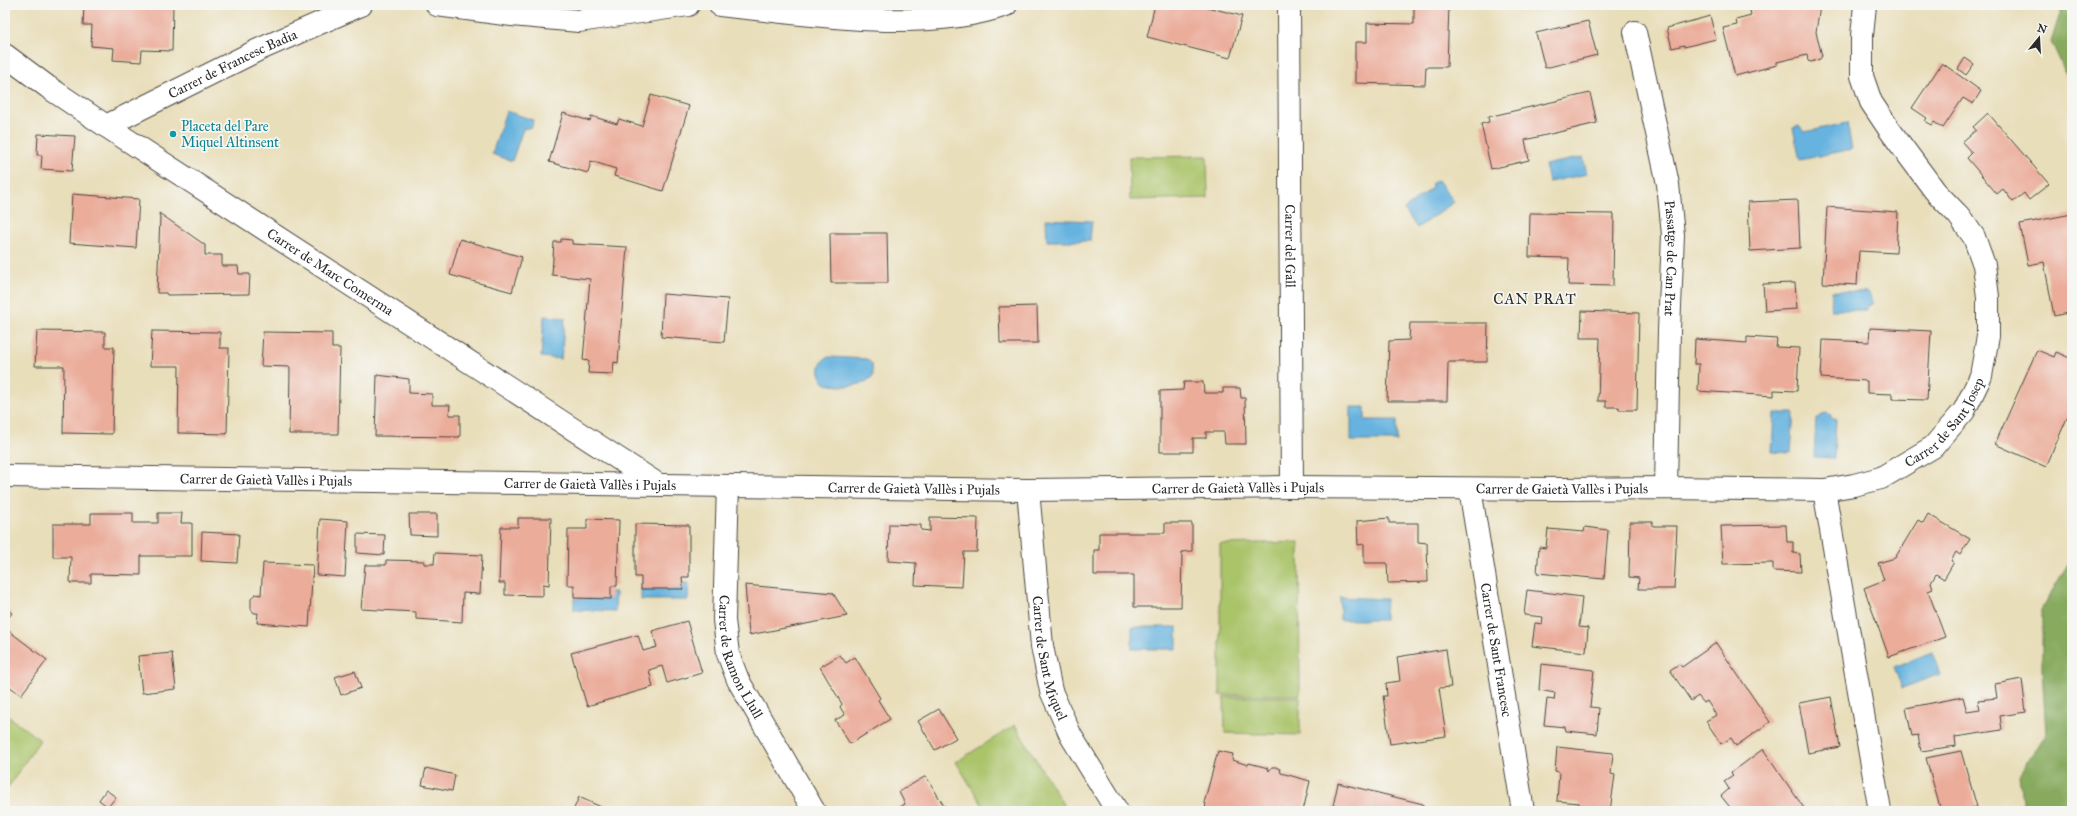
<svg xmlns="http://www.w3.org/2000/svg" width="2077" height="816" viewBox="0 0 2077 816" font-family="'IM FELL Great Primer',serif">
	<style>
		.green { fill: #aac46a; stroke: #6a784a }
		.forest { fill: #87aa5e; stroke: #596a44 }
		.water { fill: #66b3df; stroke: #486f85 }
		.lines { fill: none; stroke-linecap: round; stroke-linejoin: round }
		.stream { stroke: #66b3df; stroke-width: 9 }
		.building { fill: #ebac9a }
		.street-casing { stroke: #484640; stroke-width: 24 }
		.street { stroke: #fff; stroke-width: 22 }
		.culture-dot { fill: #0f9aa8; stroke: #f6f6f2; stroke-width: 1.5 }
		.labels { text-anchor: middle; stroke-width: 3.5; stroke-linejoin: round; paint-order: stroke }
		.street-label { font-size: 14px; fill: #2b2b2b; stroke: #f6f6f2 }
		.culture-label { font-size: 14px; fill: #0d838f; stroke: #f6f6f2; text-anchor: start }
		.neighbourhood-label { font-size: 15px; letter-spacing: 1px; fill: #2b2b2b; stroke: #f6f6f2 }
	</style>
	<rect width="100%" height="100%" fill="#f6f6f2"/>
	<filter id="ink" filterUnits="userSpaceOnUse"><feTurbulence type="fractalNoise" baseFrequency=".025" numOctaves="2"/><feDisplacementMap in="SourceGraphic" scale="8" xChannelSelector="R" yChannelSelector="G"/><feConvolveMatrix kernelMatrix="1 2 1 2 8 2 1 2 1" color-interpolation-filters="sRGB"/></filter>
	<filter id="wash" filterUnits="userSpaceOnUse"><feTurbulence type="fractalNoise" baseFrequency=".012" numOctaves="4" result="noise"/><feDisplacementMap in="SourceGraphic" scale="16" xChannelSelector="R" yChannelSelector="G"/><feGaussianBlur stdDeviation="0.9" result="paint"/><feColorMatrix in="noise" values="0 0 0 0 0 0 0 0 0 0 0 0 0 0 0 0 0 1.4 0 .05"/><feComposite in="paint" operator="in"/></filter>
	<g filter="url(#wash)">
		<rect width="100%" height="100%" fill="#e9deba"/>
		<g class="green">
			<polygon points="1207,156 1208,198 1130,200 1129,157"/>
			<polygon points="1299,542 1300,695 1220,695 1220,544"/>
			<polygon points="1224,697 1300,697 1300,735 1225,733"/>
			<polygon points="5,714 40,740 5,792"/>
			<polygon points="1015,725 1067,811 986,811 956,762"/>
		</g>
		<g class="forest">
			<polygon points="2063,5 2072,5 2072,87 2051,41"/>
			<polygon points="2072,557 2072,811 2023,811 2019,775 2046,734 2042,669 2042,608"/>
		</g>
		<g class="water">
			<polygon points="506,111 533,120 532,127 523,129 512,161 492,154"/>
			<polygon points="1847,123 1852,149 1800,160 1793,128 1799,126 1804,132"/>
			<polygon points="1583,157 1587,174 1549,182 1545,165"/>
			<polygon points="1438,180 1454,202 1417,228 1404,209 1432,188 1431,184"/>
			<polygon points="1046,219 1092,221 1090,241 1047,241"/>
			<polygon points="1832,291 1868,292 1873,301 1871,305 1867,306 1867,310 1831,310"/>
			<polygon points="544,316 565,318 561,359 541,357"/>
			<path d="M829 357 867 359 872 364 873 376C862 388 841 387 826 384 818 377 816 361 829 357Z"/>
			<polygon points="1351,407 1365,407 1365,420 1397,420 1397,441 1351,441"/>
			<polygon points="1774,413 1794,413 1791,453 1772,452"/>
			<polygon points="1827,413 1830,414 1832,419 1836,419 1834,458 1814,457 1816,418 1819,418 1822,414"/>
			<polygon points="682,583 689,583 688,600 641,600 641,589 682,589"/>
			<polygon points="611,592 616,592 615,611 574,610 574,598 610,599"/>
			<polygon points="1340,597 1386,599 1385,620 1340,620"/>
			<rect x="1132" y="627" width="45" height="22"/>
			<polygon points="1932,652 1940,674 1902,688 1894,667"/>
		</g>
		<g class="lines">
			<polyline class="stream" points="2072,642 2072,651"/>
		</g>
		<g id="blocks">
			<g class="building">
				<polygon points="84,5 173,5 172,51 142,50 141,62 113,60 114,48 91,46 92,25 83,25"/>
				<polygon points="1155,5 1199,5 1242,16 1230,58 1147,37"/>
				<polygon points="1422,5 1449,5 1447,67 1426,67 1425,85 1355,83 1355,42 1367,42 1367,23 1414,24 1414,8"/>
				<polygon points="1749,5 1820,5 1816,32 1822,56 1820,59 1811,62 1808,61 1807,55 1777,62 1777,65 1735,76 1723,28 1737,25 1736,20 1751,16"/>
				<polygon points="1710,16 1716,39 1684,47 1684,45 1672,48 1667,28"/>
				<polygon points="1588,21 1597,55 1545,68 1536,33"/>
				<polygon points="1965,58 1974,64 1966,75 1958,69"/>
				<polygon points="1942,63 1981,91 1973,104 1963,98 1943,128 1934,122 1932,125 1925,121 1927,118 1912,108"/>
				<polygon points="1590,93 1597,123 1525,140 1529,160 1491,169 1481,124 1489,122 1488,117"/>
				<polygon points="651,95 689,106 663,191 614,176 616,169 591,161 588,173 549,162 563,113 590,121 591,116 617,124 619,119 642,126"/>
				<polygon points="1988,113 2049,184 2029,200 2024,193 2013,202 2003,189 1997,194 1967,158 1972,153 1962,142 1976,130 1973,127"/>
				<polygon points="38,134 75,136 72,171 41,169 42,155 37,155"/>
				<polygon points="72,194 139,199 136,248 69,243"/>
				<polygon points="1798,200 1800,248 1750,251 1748,202"/>
				<polygon points="1827,207 1898,212 1896,253 1859,251 1857,285 1823,283"/>
				<polygon points="159,213 205,245 205,255 222,255 222,266 238,266 239,274 250,274 249,294 167,295 166,293 157,293 160,217"/>
				<polygon points="1530,213 1614,214 1613,286 1568,285 1569,258 1529,257"/>
				<polygon points="2072,214 2072,312 2054,316 2044,262 2028,265 2020,224"/>
				<polygon points="830,233 887,233 888,283 831,283"/>
				<polygon points="460,239 522,257 512,292 450,275"/>
				<polygon points="561,239 572,240 572,244 627,247 618,363 614,362 613,374 588,373 589,361 583,360 590,279 552,275 554,242 561,242"/>
				<polygon points="1795,283 1797,309 1765,311 1763,284"/>
				<polygon points="663,294 728,299 724,342 661,337"/>
				<polygon points="1037,306 1038,343 1000,343 999,307"/>
				<polygon points="1582,311 1639,313 1637,410 1619,410 1619,407 1606,407 1606,401 1598,401 1600,338 1581,338"/>
				<polygon points="1410,323 1488,323 1487,362 1448,362 1447,401 1387,401 1389,341 1409,340"/>
				<polygon points="1870,328 1931,331 1927,400 1892,399 1892,394 1867,393 1867,381 1821,378 1823,340 1869,342"/>
				<polygon points="37,331 105,332 105,347 114,347 112,434 63,433 64,366 35,366"/>
				<polygon points="152,331 220,332 220,348 229,348 227,434 178,433 179,366 150,366"/>
				<polygon points="263,332 332,333 332,348 340,348 338,434 289,434 290,367 261,366"/>
				<polygon points="1747,337 1777,339 1776,347 1799,348 1797,391 1774,390 1774,396 1698,391 1699,364 1694,364 1695,339 1747,343"/>
				<polygon points="2037,350 2054,357 2056,352 2072,359 2072,412 2070,411 2046,467 1995,444"/>
				<polygon points="377,375 409,379 409,393 432,394 432,405 450,405 449,415 460,415 460,437 375,436"/>
				<polygon points="1184,382 1203,382 1204,393 1223,393 1223,388 1240,388 1241,398 1245,398 1246,444 1225,444 1224,432 1206,432 1206,438 1193,438 1193,452 1160,452 1160,391 1183,390"/>
				<polygon points="91,513 133,513 133,523 158,523 158,513 182,513 181,523 192,523 192,556 141,556 141,575 91,574 91,583 70,583 71,557 53,557 53,524 91,524"/>
				<polygon points="409,514 437,514 437,536 410,535"/>
				<polygon points="1928,514 1970,539 1960,555 1956,552 1951,561 1954,562 1944,579 1936,574 1931,583 1933,589 1928,591 1945,637 1889,657 1864,588 1884,580 1878,563 1895,558 1918,520 1923,523"/>
				<polygon points="930,517 978,518 977,552 964,552 962,587 915,585 916,563 888,561 889,524 921,525 921,530 930,531"/>
				<polygon points="518,518 551,518 549,585 543,584 543,596 505,595 505,583 499,583 501,527 518,527"/>
				<polygon points="1389,518 1389,523 1418,523 1418,542 1427,543 1428,582 1388,583 1387,563 1364,563 1364,544 1358,545 1357,521"/>
				<polygon points="320,519 348,521 345,577 317,575"/>
				<polygon points="587,519 619,520 617,586 611,586 611,599 574,598 574,585 567,585 568,529 587,529"/>
				<polygon points="1630,522 1653,522 1653,526 1677,526 1674,589 1638,589 1639,578 1629,577"/>
				<polygon points="1165,523 1192,523 1192,551 1182,552 1181,607 1134,607 1134,575 1094,575 1094,550 1099,550 1099,533 1165,533"/>
				<polygon points="635,524 689,525 689,577 682,577 683,589 641,589 641,577 635,577"/>
				<polygon points="1786,525 1787,542 1793,542 1793,553 1800,554 1801,572 1773,571 1773,563 1723,564 1721,526"/>
				<polygon points="1585,527 1608,530 1604,579 1537,573 1539,547 1546,548 1548,529 1584,532"/>
				<polygon points="202,532 239,534 237,563 201,561"/>
				<polygon points="357,534 385,535 384,555 357,553"/>
				<polygon points="435,553 482,555 480,594 463,593 462,622 416,619 416,612 361,609 365,565 386,565 386,560 424,561 424,564 434,564"/>
				<polygon points="263,563 313,565 309,627 257,623 258,613 254,613 251,609 251,599 255,594 261,595"/>
				<polygon points="745,585 833,593 847,616 749,635"/>
				<polygon points="1527,590 1582,597 1579,627 1588,628 1586,652 1532,646 1535,623 1542,624 1543,617 1524,615"/>
				<polygon points="5,608 12,613 5,622"/>
				<polygon points="687,621 702,673 667,683 662,666 649,670 653,687 587,706 571,653 638,635 643,651 657,647 652,631"/>
				<polygon points="5,628 47,660 21,695 5,683"/>
				<polygon points="1716,643 1770,722 1736,746 1731,738 1721,744 1706,721 1716,715 1707,701 1704,703 1698,696 1691,701 1670,670 1679,664 1682,667"/>
				<polygon points="1446,649 1451,687 1439,688 1446,736 1390,744 1383,696 1387,696 1386,683 1400,681 1397,657"/>
				<polygon points="172,653 176,689 142,693 138,656"/>
				<polygon points="840,655 846,663 855,657 880,698 878,700 890,719 850,744 835,720 845,715 840,707 842,704 820,667"/>
				<polygon points="1541,664 1594,670 1590,707 1599,708 1597,734 1566,731 1565,727 1544,725 1547,699 1554,700 1555,693 1539,690"/>
				<polygon points="355,671 361,688 341,695 335,677"/>
				<polygon points="2022,679 2026,712 2000,716 2002,730 1955,737 1956,746 1921,751 1918,735 1912,736 1906,708 1963,697 1967,712 1980,710 1978,700 1997,698 1995,684"/>
				<polygon points="1831,697 1840,747 1808,753 1799,703"/>
				<polygon points="939,709 956,738 935,750 918,721"/>
				<polygon points="1557,747 1613,753 1611,774 1615,775 1610,811 1578,809 1579,803 1557,801 1559,772 1555,771"/>
				<polygon points="1763,749 1790,788 1806,811 1733,811 1721,796 1729,789 1724,781 1733,775 1731,773"/>
				<polygon points="1218,751 1233,754 1232,760 1248,765 1249,763 1268,768 1269,771 1272,767 1276,767 1280,769 1281,773 1310,781 1303,811 1205,810 1206,803 1204,803"/>
				<polygon points="1961,751 1977,807 1958,811 1941,811 1926,758"/>
				<polygon points="426,768 455,775 452,791 422,785"/>
				<polygon points="926,776 947,811 894,811 905,804 899,792"/>
				<polygon points="1338,783 1423,804 1422,811 1332,811"/>
				<polygon points="106,790 116,797 108,807 99,800"/>
				<polygon points="579,797 610,811 573,811"/>
			</g>
		</g>
	</g>
	<g filter="url(#ink)">
		<use href="#blocks" fill-opacity="0" stroke="#484640" stroke-width="1"/>
		<g class="lines">
			<g class="street-casing">
				<g id="street">
					<polyline points="437,5 512,15 579,21 688,5"/>
					<path d="M720 5C805 14 924 34 1006 5"/>
					<path id="s1" d="M1289 5 1292 487"/>
					<path id="s2" d="M1635 32 1668 184 1673 235 1669 330 1666 488"/>
					<path id="s3" d="M5 55 48 87 106 126 659 485"/>
					<path id="s4" d="M106 126 258 50 361 5"/>
					<path id="s5" d="M5 476 1028 490 1292 487 1565 489 1666 488 1824 490 1854 485 1881 478 1933 447 1964 411 1981 376 1988 336V297L1984 265 1974 237 1959 216 1935 191 1889 129 1871 102 1862 76V36L1865 5"/>
					<path id="s6" d="M728 486 724 620 728 654 738 680 814 811"/>
					<path id="s7" d="M1470 489 1523 811"/>
					<path id="s8" d="M1028 490 1042 646 1051 691 1071 736 1117 811"/>
					<polyline points="1824,490 1880,811"/>
				</g>
			</g>
			<use href="#street" class="street"/>
		</g>
	</g>
	<circle class="culture-dot" cx="173" cy="134" r="4"/>
	<g class="labels">
		<g class="street-label">
			<text dy="5" stroke="none"><textPath href="#s4" startOffset="141">Carrer de Francesc Badia</textPath></text>
			<text dy="5" stroke="none"><textPath href="#s1" startOffset="241">Carrer del Gall</textPath></text>
			<text dy="5" stroke="none"><textPath href="#s2" startOffset="230">Passatge de Can Prat</textPath></text>
			<text dy="5" stroke="none"><textPath href="#s3" startOffset="391">Carrer de Marc Comerma</textPath></text>
			<text dy="5" stroke="none"><textPath href="#s5" startOffset="1964">Carrer de Sant Josep</textPath></text>
			<text dy="5" stroke="none"><textPath href="#s5" startOffset="261">Carrer de Gaietà Vallès i Pujals</textPath></text>
			<text dy="5" stroke="none"><textPath href="#s5" startOffset="585">Carrer de Gaietà Vallès i Pujals</textPath></text>
			<text dy="5" stroke="none"><textPath href="#s5" startOffset="1233">Carrer de Gaietà Vallès i Pujals</textPath></text>
			<text dy="5" stroke="none"><textPath href="#s5" startOffset="1557">Carrer de Gaietà Vallès i Pujals</textPath></text>
			<text dy="5" stroke="none"><textPath href="#s5" startOffset="909">Carrer de Gaietà Vallès i Pujals</textPath></text>
			<text dy="5" stroke="none"><textPath href="#s7" startOffset="163">Carrer de Sant Francesc</textPath></text>
			<text dy="5" stroke="none"><textPath href="#s6" startOffset="174">Carrer de Ramon Llull</textPath></text>
			<text dy="5" stroke="none"><textPath href="#s8" startOffset="170">Carrer de Sant Miquel</textPath></text>
		</g>
		<g class="culture-label">
			<text x="181" y="131">Placeta del Pare<tspan x="181" dy="16">Miquel Altinsent</tspan></text>
		</g>
		<g class="neighbourhood-label">
			<text x="1535" y="304">CAN PRAT</text>
		</g>
	</g>
	<rect width="2077" height="816" fill="none" stroke="#f6f6f2" stroke-width="20"/>
	<g transform="translate(2039 38) rotate(18)" stroke="#f6f6f2" stroke-width="3" paint-order="stroke">
	<path d="M0-3L7 15L0 10L-7 15Z" fill="#2b2b2b"/>
	<text y="-6" font-size="11" font-weight="bold" text-anchor="middle" fill="#2b2b2b">N</text>
	</g>
</svg>
